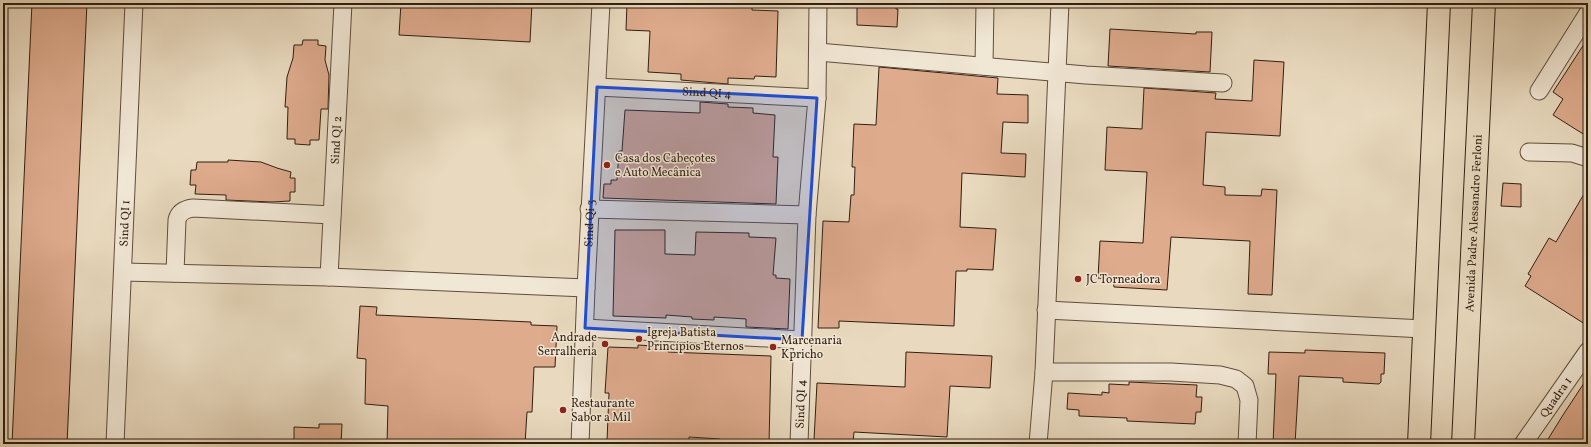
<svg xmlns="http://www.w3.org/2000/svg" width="1591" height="447" viewBox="0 0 1591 447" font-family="Vollkorn,serif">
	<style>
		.building { fill: #deab8d; stroke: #311e11 }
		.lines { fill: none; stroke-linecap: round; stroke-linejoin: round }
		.minor-casing { stroke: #5f4d3c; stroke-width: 19 }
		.major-casing { stroke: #311e11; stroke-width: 24 }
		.minor { stroke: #f1e7d5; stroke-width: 17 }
		.major { stroke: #e9dabf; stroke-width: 22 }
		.marked { fill: #1d4ed8; fill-opacity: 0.2; stroke: #1d4ed8; stroke-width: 3; stroke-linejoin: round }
		.poi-dot { fill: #8f2418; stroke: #f1e7d5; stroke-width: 1.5 }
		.labels { text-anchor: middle; stroke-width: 3; stroke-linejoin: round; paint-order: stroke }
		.street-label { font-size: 12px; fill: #311e11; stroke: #f1e7d5 }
		.poi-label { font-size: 12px; fill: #311e11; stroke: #f1e7d5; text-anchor: start }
	</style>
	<rect width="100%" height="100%" fill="#e9dabf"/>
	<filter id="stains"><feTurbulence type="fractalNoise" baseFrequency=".005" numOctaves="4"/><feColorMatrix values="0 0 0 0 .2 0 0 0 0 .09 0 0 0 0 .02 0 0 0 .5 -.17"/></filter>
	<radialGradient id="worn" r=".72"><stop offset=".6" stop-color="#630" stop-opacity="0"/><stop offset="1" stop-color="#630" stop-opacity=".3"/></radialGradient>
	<g class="building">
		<polygon points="32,3 87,3 67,444 12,444"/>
		<polygon points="401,3 532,3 530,42 399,35"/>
		<polygon points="627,3 752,3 752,10 778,11 776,77 755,76 754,79 728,78 728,84 681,80 681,74 648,72 650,31 626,30"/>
		<polygon points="860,3 894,3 894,4 896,4 896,9 898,9 897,27 857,25 857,7 859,7"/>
		<polygon points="1110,29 1196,34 1196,32 1212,32 1210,72 1108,66"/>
		<polygon points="1588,38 1588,137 1553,115 1563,99 1553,92"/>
		<polygon points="303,40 318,40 318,45 326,46 325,60 329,75 328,109 321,109 319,140 310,140 310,145 295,144 295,139 287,139 288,107 285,107 287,77 293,58 294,45 302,45"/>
		<polygon points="1254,60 1284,62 1280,136 1206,132 1203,185 1225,187 1225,195 1261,196 1262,189 1277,190 1272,295 1248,294 1250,241 1171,237 1167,290 1114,287 1113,279 1098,278 1100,241 1143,243 1147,172 1105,170 1107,127 1142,129 1144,88 1216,93 1215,99 1252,101"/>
		<polygon points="879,67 998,78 997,94 1028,95 1028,123 1003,122 1001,153 1026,154 1025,177 962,173 960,227 996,229 993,270 967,269 967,271 956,271 954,326 839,321 839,328 818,328 823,221 849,222 851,195 854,195 855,167 852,167 854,124 876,125"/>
		<polygon points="700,102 728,104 728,107 753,108 753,113 775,115 773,157 778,157 776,204 603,198 604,184 611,184 611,180 617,180 619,151 622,151 625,110 700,113"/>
		<polygon points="228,160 261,162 277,168 291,172 290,178 295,178 295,192 290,192 290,201 272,202 226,200 226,195 195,194 196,185 190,185 191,170 196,170 197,162 228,162"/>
		<polygon points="1503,183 1521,184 1521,207 1501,206"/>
		<polygon points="1588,187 1588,326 1525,286 1531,276 1528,274 1549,238 1556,242"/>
		<polygon points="615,230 665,230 665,254 695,255 696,232 749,233 749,237 776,238 773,275 776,275 776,278 790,279 788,329 746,327 746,319 714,317 714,320 692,319 692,317 666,315 666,318 613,316"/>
		<polygon points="360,306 377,307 376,315 531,322 531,325 557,326 555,367 534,367 532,412 527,412 525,444 387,444 388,406 365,404 366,359 357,358"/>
		<polygon points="638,345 668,347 668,352 771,356 769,444 741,444 741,440 720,440 720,439 689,437 689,444 607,441 609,393 605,393 608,347 638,348"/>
		<polygon points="1305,350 1385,353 1384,374 1381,374 1381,382 1379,384 1343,382 1343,378 1299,376 1295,444 1273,444 1276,374 1268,374 1269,352 1305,353"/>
		<polygon points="906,352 992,356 990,388 950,386 947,437 854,432 853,442 814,440 817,383 905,387"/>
		<polygon points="1588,377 1588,444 1545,444 1563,415"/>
		<polygon points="1129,382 1197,385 1196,397 1202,397 1201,412 1196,412 1195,424 1127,421 1127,418 1079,416 1079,410 1067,409 1068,393 1102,395 1102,392 1109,393 1109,384 1129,385"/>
		<polygon points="319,424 342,424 341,444 294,444 294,427 319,428"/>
	</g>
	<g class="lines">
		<g class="minor-casing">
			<g id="minor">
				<polyline points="818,52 1086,75 1223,83"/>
				<polyline points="984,66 985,3"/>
				<path id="s1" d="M597 87 817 98"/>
				<polyline points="1539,91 1588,13"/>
				<polyline points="1529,152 1572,153 1588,158"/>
				<polyline points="589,209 807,215"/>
				<polyline points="123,272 329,277 586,288"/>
				<path d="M175 273 177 220C179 212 185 209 193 208L332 215"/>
				<path id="s2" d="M329 277 343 3"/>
				<polyline points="1046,310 1424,329"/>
				<polyline points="585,328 802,340"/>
				<polyline points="1044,372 1171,372 1220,375 1236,379 1245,386 1249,400 1247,444"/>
				<path id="s3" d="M115 444 134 3"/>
				<path id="s4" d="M580 444 586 288 601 3"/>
				<path id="s5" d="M799 444 807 215 817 98 818 3"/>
				<polyline points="1038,444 1044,372 1060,3"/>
				<path id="s6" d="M1523 444 1588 351"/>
			</g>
		</g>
		<g class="major-casing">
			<g id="major">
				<polyline points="1419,444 1439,3"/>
				<path id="s7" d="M1463 444 1484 3"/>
			</g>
		</g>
		<use href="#minor" class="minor"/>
		<use href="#major" class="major"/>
	</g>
	<path class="marked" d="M597 87 817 98 802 340 585 328Z"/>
	<g class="poi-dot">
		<circle cx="607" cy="165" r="4"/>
		<circle cx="1078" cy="279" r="4"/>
		<circle cx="639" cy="339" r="4"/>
		<circle cx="605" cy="344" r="4"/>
		<circle cx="773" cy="347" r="4"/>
		<circle cx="563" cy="410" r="4"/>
	</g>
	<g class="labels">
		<g class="street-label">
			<text dy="4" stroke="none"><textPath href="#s1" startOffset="110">Sind QI 4</textPath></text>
			<text dy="4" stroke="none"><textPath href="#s2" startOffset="137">Sind QI 2</textPath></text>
			<text dy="4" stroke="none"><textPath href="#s4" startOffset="221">Sind Qi 3</textPath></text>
			<text dy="4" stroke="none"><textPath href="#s7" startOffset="221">Avenida Padre Alessandro Ferloni</textPath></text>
			<text dy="4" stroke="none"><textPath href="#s3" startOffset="221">Sind QI 1</textPath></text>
			<text dy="4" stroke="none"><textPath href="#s6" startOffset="57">Quadra 1</textPath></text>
			<text dy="4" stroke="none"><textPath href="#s5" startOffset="40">Sind QI 4</textPath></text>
		</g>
		<g class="poi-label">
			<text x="615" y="162">Casa dos Cabeçotes<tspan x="615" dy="14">e Auto Mecânica</tspan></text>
			<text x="1086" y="283">JC Torneadora</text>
			<text x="647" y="336">Igreja Batista<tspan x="647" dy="14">Princípios Eternos</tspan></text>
			<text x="597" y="341" text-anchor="end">Andrade<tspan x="597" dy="14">Serralheria</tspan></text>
			<text x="781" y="344">Marcenaria<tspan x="781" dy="14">Kpricho</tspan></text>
			<text x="571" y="407">Restaurante<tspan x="571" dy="14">Sabor a Mil</tspan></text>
		</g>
	</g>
	<rect width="1591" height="447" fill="none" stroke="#e9dabf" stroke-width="16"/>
	<rect x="4" y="4" width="1583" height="439" fill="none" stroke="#311e11" stroke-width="2"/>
	<rect x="8" y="8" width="1575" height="431" fill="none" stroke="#311e11"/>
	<rect width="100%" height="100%" filter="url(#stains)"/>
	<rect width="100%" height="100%" fill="url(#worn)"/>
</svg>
